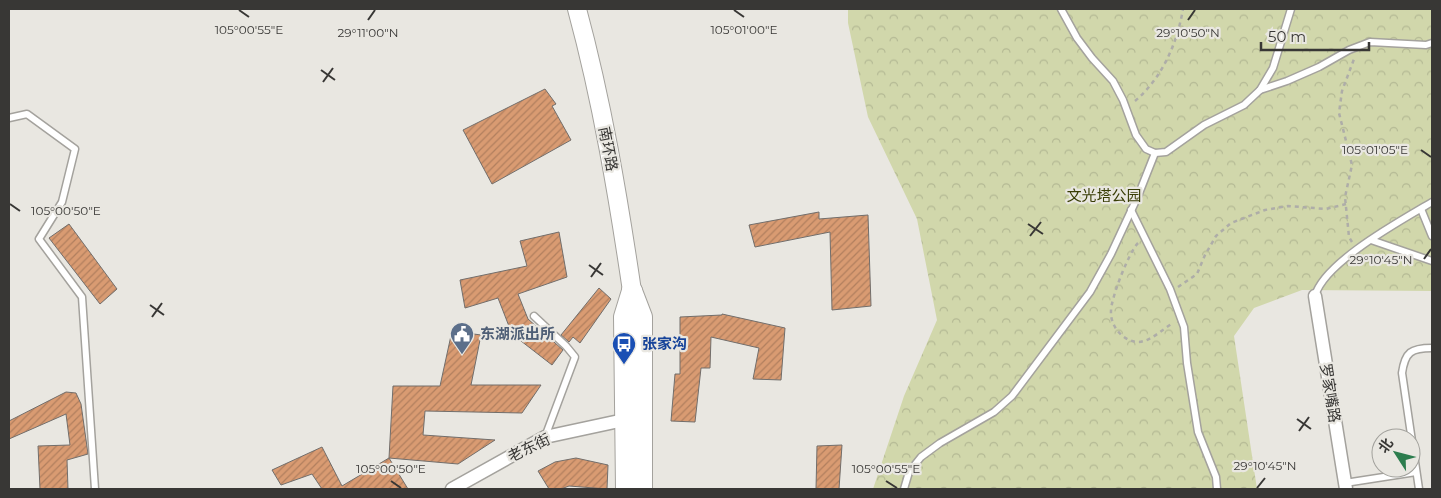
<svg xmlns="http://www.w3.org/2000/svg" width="1441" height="498" viewBox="0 0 1441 498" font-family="Montserrat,'Noto Sans SC',sans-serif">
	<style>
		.park { fill: url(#park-crowns) }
		.building { fill: url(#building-hatch); stroke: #726e6b }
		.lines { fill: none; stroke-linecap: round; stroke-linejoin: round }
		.service-casing { stroke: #a4a29d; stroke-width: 9 }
		.minor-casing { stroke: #a4a29d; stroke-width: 15 }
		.secondary-casing { stroke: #a4a29d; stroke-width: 20 }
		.primary-casing { stroke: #a4a29d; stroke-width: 22 }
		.path { stroke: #aeada8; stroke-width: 2.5; stroke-dasharray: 4 4; stroke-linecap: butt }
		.service { stroke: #fff; stroke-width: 6 }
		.minor { stroke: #fff; stroke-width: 12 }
		.secondary { stroke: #fff; stroke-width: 18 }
		.primary { stroke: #fff; stroke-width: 20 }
		.ticks { fill: none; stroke: #383735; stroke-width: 2 }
		.labels { text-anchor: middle; stroke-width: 4.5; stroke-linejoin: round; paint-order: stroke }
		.street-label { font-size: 15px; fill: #383735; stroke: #e9e7e1 }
		.park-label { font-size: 15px; fill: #383d04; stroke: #e9e7e1 }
		.service-label { font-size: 15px; font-weight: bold; fill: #4e5e75; stroke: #e9e7e1; text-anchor: start }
		.transit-label { font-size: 15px; font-weight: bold; fill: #164399; stroke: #e9e7e1; text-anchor: start }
		.ticks-label { font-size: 12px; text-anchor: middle; fill: #383735; stroke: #e9e7e1; stroke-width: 4.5; stroke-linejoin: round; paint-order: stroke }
	</style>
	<defs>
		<pattern id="park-crowns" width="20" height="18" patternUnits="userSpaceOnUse" patternTransform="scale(1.25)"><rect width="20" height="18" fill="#d1d7ab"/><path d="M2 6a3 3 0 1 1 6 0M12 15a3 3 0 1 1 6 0" fill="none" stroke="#b4b994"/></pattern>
		<pattern id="building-hatch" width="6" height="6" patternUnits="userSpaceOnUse" patternTransform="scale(1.25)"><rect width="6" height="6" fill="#d99b72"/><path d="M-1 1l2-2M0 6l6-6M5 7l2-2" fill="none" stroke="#b17f5e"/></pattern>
	</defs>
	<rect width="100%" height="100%" fill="#e9e7e1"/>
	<polygon class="park" points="848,9 1432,9 1432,291 1302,290 1254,308 1234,336 1257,489 873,489 904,396 937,320 917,219 868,117 848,23"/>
	<g class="building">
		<polygon points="545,89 556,104 552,106 571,140 492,184 463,130"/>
		<polygon points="819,212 819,219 868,215 871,306 832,310 830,232 755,247 749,225"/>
		<polygon points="69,224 117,289 100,304 49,238"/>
		<polygon points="559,232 567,277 518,294 528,319 563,350 552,365 512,334 498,298 465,308 460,280 527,266 520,241"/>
		<polygon points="599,288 611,299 580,343 573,337 569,342 561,335"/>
		<polygon points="722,314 785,328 781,380 753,379 759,348 711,337 710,368 701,368 695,422 671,421 675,374 680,374 680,317 722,315"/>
		<polygon points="452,331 481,335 471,385 541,385 522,413 425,411 423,435 495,440 458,464 389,458 393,386 440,386"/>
		<polygon points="66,392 76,393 81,404 88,454 67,460 68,489 40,489 38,446 70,445 66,414 9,439 9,421"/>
		<polygon points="842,445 839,489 816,489 817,446"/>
		<polygon points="322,447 342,486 389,458 408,489 322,489 312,474 281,485 272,470"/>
		<polygon points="576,458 608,465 607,489 569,486 561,489 549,489 538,471 555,462"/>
	</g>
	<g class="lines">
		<g class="service-casing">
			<g id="service">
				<polyline points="1061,9 1077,38 1092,58 1113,81 1123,100 1136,135 1146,149 1155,153 1166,152 1204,125 1244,105 1260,90 1273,68 1291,9"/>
				<polyline points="1260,90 1287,81 1319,67 1349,50 1370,42 1426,45 1432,43"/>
				<polyline points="9,118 27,114 75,149 62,202 39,239 82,297 95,489"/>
				<polyline points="1421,209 1432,236"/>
				<polyline points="1131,210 1170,289 1184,327 1187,363 1198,432 1216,477 1217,489"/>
				<polyline points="1371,240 1432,261"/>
				<path d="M1315 296C1324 262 1402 220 1432 202"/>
				<polyline points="534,316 566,346 575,357 545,437"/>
				<polyline points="1345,483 1416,472"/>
				<polyline points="904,489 909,472 921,457 940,443 994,412 1012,396 1090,292 1111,254 1138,196 1155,153"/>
				<path d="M1419 489 1402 373C1405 352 1411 348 1432 348"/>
			</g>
		</g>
		<g class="minor-casing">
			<g id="minor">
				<polyline points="1315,296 1346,489"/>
				<polyline points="452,489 545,437 624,420 631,420"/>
			</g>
		</g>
		<g class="secondary-casing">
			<path id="secondary" d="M577 9C602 101 618 196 632 291"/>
		</g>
		<g class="primary-casing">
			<g id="primary">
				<polyline points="632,291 642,317 642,489"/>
				<polyline points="626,489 624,317 632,291"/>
			</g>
		</g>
		<g class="path">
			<path d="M1135 101C1162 78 1177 44 1183 9"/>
			<polyline points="1352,242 1349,237 1345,197 1352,165 1339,113 1342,91 1354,59"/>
			<path d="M1138 243C1129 252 1111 298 1111 311 1110 326 1123 342 1139 342 1151 341 1163 329 1173 323"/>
			<polyline points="1178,287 1197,274 1205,255 1216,236 1231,223 1265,210 1288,206 1326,209 1346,204"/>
		</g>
		<use href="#service" class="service"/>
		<use href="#minor" class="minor"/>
		<use href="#secondary" class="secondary"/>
		<use href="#primary" class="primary"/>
	</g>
	<path class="ticks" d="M239 10 249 17M734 10 744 17M368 20 375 10M1188 20 1195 10M321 70 335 80M323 82 333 68M1421 150 1431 157M10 204 20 211M1028 224 1043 234M1030 236 1041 222M1424 259 1431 249M589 265 603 275M591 277 601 263M150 305 164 315M152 317 162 303M1297 419 1311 429M1299 431 1309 417M391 481 401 488M886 481 897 488M1257 488 1265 478"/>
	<defs>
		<g id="civic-pin" transform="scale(1.25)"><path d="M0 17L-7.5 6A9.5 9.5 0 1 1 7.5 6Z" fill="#5c6f8a" stroke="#e9e7e1"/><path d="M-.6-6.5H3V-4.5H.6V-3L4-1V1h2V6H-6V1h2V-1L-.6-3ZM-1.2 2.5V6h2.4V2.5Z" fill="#fff"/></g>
		<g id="bus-pin" transform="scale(1.25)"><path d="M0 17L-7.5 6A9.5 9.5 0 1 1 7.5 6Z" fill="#1a4fb4" stroke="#e9e7e1"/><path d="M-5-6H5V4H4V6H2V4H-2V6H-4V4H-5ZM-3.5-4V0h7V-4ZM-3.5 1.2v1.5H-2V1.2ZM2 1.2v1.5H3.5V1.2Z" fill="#fff"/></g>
	</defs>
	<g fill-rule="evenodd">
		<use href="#civic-pin" x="462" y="334"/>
		<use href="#bus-pin" x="624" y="344"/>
	</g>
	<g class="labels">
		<g class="street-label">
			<text transform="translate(608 149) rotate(79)" y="5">南环路</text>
			<text transform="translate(1330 393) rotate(81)" y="5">罗家嘴路</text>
			<text transform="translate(529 448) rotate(-26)" y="5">老东街</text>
		</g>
		<g class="park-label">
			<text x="1104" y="201">文光塔公园</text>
		</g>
		<g class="service-label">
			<text x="480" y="339">东湖派出所</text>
		</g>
		<g class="transit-label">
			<text x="642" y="349">张家沟</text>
		</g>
	</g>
	<g class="ticks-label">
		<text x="249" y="34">105°00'55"E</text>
		<text x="744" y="34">105°01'00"E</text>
		<text x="368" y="37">29°11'00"N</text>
		<text x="1188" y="37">29°10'50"N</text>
		<text x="1375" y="154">105°01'05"E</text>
		<text x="66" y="215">105°00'50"E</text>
		<text x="1381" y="264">29°10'45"N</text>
		<text x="1265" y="470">29°10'45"N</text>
		<text x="391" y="473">105°00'50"E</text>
		<text x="886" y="473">105°00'55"E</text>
	</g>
	<rect width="1441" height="498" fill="none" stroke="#383735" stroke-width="20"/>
	<g transform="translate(1396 453) rotate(306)"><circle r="24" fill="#e9e7e1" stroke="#a2a19c"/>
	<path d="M0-4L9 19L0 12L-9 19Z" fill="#2c7d4e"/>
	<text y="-8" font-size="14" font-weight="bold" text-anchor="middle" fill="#383735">北</text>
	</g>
	<path d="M1261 42v8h108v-8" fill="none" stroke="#383735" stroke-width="2.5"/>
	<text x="1268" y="42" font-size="15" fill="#383735" stroke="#e9e7e1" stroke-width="4" paint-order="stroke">50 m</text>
</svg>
